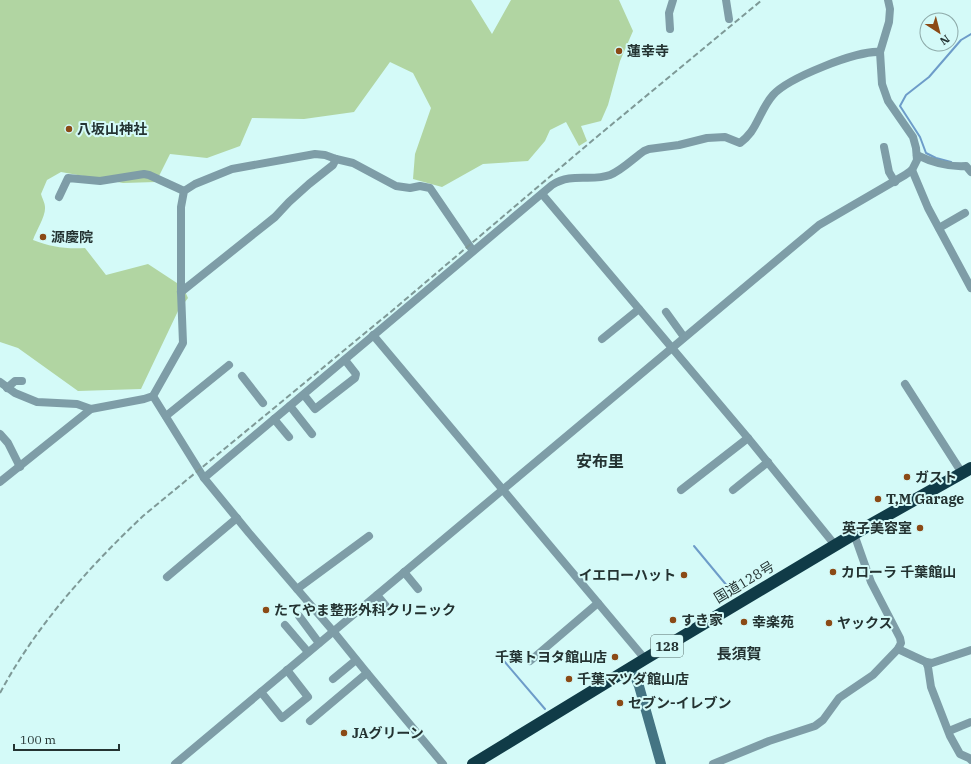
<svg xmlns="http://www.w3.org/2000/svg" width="971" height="764" viewBox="0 0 971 764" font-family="'IBM Plex Serif','Noto Sans JP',serif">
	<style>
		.green { fill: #b1d5a2 }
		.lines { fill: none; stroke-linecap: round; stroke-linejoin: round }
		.stream { stroke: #6d9cc9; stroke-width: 2 }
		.street { stroke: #7e9da7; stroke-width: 8 }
		.secondary { stroke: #447483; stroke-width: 10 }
		.highway { stroke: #103b47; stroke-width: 12 }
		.rail { stroke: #7e9997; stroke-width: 2; stroke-dasharray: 6 3; stroke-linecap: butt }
		.poi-dot { fill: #8b4a16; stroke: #d4faf8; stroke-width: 1.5 }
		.labels { text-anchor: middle; stroke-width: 4; stroke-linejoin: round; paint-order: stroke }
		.shield { fill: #d4faf8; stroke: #596f6d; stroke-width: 1 }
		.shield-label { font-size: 13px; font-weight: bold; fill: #243332 }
		.poi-label { font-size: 14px; font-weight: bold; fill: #243332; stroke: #d4faf8; text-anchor: start }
		.street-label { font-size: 14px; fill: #243332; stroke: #d4faf8 }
		.neighbourhood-label { font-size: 15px; font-weight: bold; fill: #243332; stroke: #d4faf8 }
		.quarter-label { font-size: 16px; font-weight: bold; fill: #243332; stroke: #d4faf8 }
	</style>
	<rect width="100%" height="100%" fill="#d4faf8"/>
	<path class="green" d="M0 0H471L492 34 511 0H619L633 31 620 61 608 105 601 121 581 126 587 141 579 146 566 122 550 130 545 141 528 161 483 164 442 187 413 179 415 154 431 108 413 73 390 62 354 112 304 119 252 118 240 146 207 158 170 154 156 182 123 183 61 172 47 180 41 194C42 198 45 203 45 207 46 216 36 231 33 240 51 247 65 249 85 248L106 275 148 264 183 287 188 298 178 311 141 389 78 391 18 348 0 342Z"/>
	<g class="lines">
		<g class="stream">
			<polyline points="951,162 936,158 926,153 920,137 900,106 906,95 929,77 961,40 971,34"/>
			<polyline points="694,546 733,593"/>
			<polyline points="504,661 545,709"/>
		</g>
		<g class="street">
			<polyline points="726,0 729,19"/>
			<polyline points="670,29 669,13 673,0"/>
			<polyline points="884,147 889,172 895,182"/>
			<path d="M917 155C933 163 949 167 966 166L971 172"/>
			<polyline points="912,170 928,208 971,288"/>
			<polyline points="542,194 748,438 835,545"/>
			<polyline points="59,197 68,178 100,181 144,174 149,175 184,191"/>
			<polyline points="939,228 965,213"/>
			<polyline points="181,292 275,217 289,202 309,184 333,165 336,159"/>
			<polyline points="666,312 684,337"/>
			<polyline points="373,335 645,659"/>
			<polyline points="602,339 639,309"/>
			<polyline points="242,376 263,403"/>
			<polyline points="0,382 15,393 37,402 77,404 91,409"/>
			<polyline points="905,384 962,473"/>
			<polyline points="7,388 15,381 22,381"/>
			<polyline points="304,395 315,409 355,378 356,374 345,360"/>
			<polyline points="153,396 204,478 249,533 333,631 367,673 443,764"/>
			<polyline points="290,406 312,434"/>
			<polyline points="166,416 229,365"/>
			<polyline points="274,419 289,437"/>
			<polyline points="0,434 8,443 20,467"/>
			<path d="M204 478 552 185C572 172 591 182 610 175 621 171 634 158 644 151L649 149 679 145 707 138 725 137 740 143C744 140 748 136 751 132 759 121 763 106 773 95 788 78 858 50 880 52"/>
			<polyline points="0,482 91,409 144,399 153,396 183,343 181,292 181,207 184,191 195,184 232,169 315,154 325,155 336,159 353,163 396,186 410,188 420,186 430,188 473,251"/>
			<polyline points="681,490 748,438"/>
			<polyline points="733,490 768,462"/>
			<polyline points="404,572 418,589"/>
			<polyline points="167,577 237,518"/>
			<polyline points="297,589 369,536"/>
			<polyline points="377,595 391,612"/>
			<polyline points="299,616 319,643"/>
			<polyline points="285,625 308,652"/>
			<polyline points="898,649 926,662 928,667 931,687 950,736 960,754 969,758 971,760"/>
			<polyline points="530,661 598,603"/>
			<polyline points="926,662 932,663 971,650"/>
			<polyline points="333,679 356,660"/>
			<polyline points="261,692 282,718 308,697 287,670"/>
			<polyline points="310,721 367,673"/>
			<polyline points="949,731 971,722"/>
			<polyline points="175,764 819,225 905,175 912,170 917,160 916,148 913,137 888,101 882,84 880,52 889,22 890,9 888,0"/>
			<polyline points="713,764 769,741 815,726 823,720 839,698 873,675 898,649 901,643 900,638 871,582 854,534"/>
		</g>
		<polyline class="secondary" points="631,667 639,686 661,764"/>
		<polyline class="highway" points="473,764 645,659 854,534 971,468"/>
		<path class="rail" d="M0 693C36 626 87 569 143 516L393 310 593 140 762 0"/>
	</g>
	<g class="poi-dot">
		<circle cx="619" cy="51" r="4"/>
		<circle cx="69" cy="129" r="4"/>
		<circle cx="43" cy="237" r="4"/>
		<circle cx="907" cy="477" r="4"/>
		<circle cx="878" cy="499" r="4"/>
		<circle cx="920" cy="528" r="4"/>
		<circle cx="833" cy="572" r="4"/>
		<circle cx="684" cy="575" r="4"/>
		<circle cx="266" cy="610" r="4"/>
		<circle cx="673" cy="620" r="4"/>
		<circle cx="744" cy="622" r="4"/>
		<circle cx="829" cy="623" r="4"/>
		<circle cx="615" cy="657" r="4"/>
		<circle cx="569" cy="679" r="4"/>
		<circle cx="620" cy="703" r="4"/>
		<circle cx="344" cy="733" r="4"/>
	</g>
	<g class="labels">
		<rect class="shield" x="651" y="635" width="32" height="22" rx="3"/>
		<g class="shield-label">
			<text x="667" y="651">128</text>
		</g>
		<g class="poi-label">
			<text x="627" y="56">蓮幸寺</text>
			<text x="77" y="134">八坂山神社</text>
			<text x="51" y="242">源慶院</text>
			<text x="915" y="482">ガスト</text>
			<text x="886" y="504">T,M Garage</text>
			<text x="912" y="533" text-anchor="end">英子美容室</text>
			<text x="841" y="577">カローラ 千葉館山</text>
			<text x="676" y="580" text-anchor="end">イエローハット</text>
			<text x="274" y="615">たてやま整形外科クリニック</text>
			<text x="681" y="625">すき家</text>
			<text x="752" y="627">幸楽苑</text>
			<text x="837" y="628">ヤックス</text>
			<text x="607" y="662" text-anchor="end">千葉トヨタ館山店</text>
			<text x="577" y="684">千葉マツダ館山店</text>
			<text x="628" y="708">セブン-イレブン</text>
			<text x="352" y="738">JAグリーン</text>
		</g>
		<g class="street-label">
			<text transform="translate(744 582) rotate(-31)" y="5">国道128号</text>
		</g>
		<g class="neighbourhood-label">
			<text x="739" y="659">長須賀</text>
		</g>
		<g class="quarter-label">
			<text x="600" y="467">安布里</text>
		</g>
	</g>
	<g transform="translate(939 32) rotate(144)"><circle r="19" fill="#d4faf8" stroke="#8eaaa9"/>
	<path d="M0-3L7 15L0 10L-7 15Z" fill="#8b4a16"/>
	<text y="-6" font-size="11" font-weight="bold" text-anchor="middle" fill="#243332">N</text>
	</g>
	<path d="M14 744v6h105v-6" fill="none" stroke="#243332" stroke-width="2"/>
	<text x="20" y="744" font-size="12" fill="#243332" stroke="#d4faf8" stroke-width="3" paint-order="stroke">100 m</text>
</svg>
